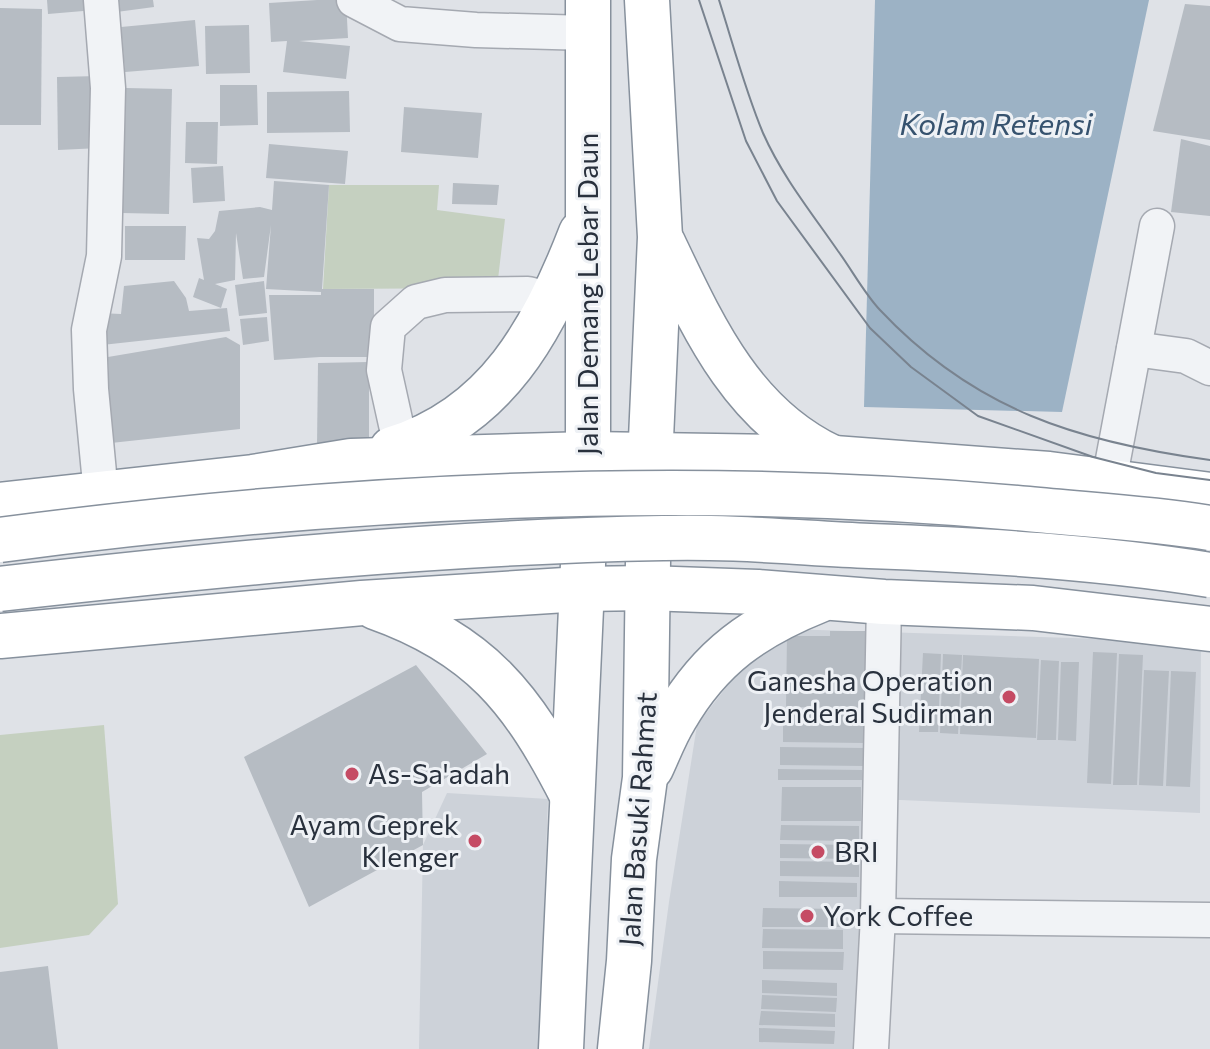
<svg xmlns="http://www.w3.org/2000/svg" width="1210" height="1049" viewBox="0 0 1210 1049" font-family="Commissioner,sans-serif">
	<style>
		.built { fill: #cdd2d9 }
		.green { fill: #c5d0c0 }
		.water { fill: #9cb2c5 }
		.building { fill: #b6bcc3 }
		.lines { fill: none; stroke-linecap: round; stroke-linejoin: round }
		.minor-casing { stroke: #a5a9b1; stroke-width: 37 }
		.highway-casing { stroke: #87919d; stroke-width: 47 }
		.minor { stroke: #f1f3f6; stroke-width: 34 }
		.highway { stroke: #fff; stroke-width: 44 }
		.tram { stroke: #79838f; stroke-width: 2 }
		.highway-bridge-casing { stroke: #87919d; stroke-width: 47; stroke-linecap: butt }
		.highway-bridge { stroke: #fff; stroke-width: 44 }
		.poi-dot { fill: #c54b64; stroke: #eef1f5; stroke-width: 3 }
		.labels { text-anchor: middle; stroke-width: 6; stroke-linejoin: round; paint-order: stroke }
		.street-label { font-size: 28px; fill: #29313d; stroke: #eef1f5 }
		.poi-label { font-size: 28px; fill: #29313d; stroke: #eef1f5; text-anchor: start }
		.water-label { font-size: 30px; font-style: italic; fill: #36526e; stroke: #eef1f5 }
	</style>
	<rect width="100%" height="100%" fill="#dfe2e7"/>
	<g class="built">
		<polygon points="786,629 1201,642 1200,813 877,799 857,1049 649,1049 669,902 697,725 745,663"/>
		<polygon points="447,793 548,799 539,1049 419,1049 423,845"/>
	</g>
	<g class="green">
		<polygon points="329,185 439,185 437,210 505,219 497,288 323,289"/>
		<polygon points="104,725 118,904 89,935 0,948 0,735"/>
	</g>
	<polygon class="water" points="875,0 1149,0 1062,412 864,407"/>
	<g class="building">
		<polygon points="47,0 94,0 95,10 48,14"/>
		<polygon points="107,0 153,0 154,7 109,13"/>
		<polygon points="317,0 346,0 348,38 299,41 350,46 346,79 283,72 287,41 271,42 269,3"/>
		<polygon points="1185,4 1210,6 1210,140 1153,131"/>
		<polygon points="0,8 42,9 41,125 0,125"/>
		<polygon points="195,20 199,66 125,72 121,27"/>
		<polygon points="249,25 250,73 206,74 205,26"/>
		<polygon points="99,76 100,148 58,150 57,77"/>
		<polygon points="220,85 257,85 258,125 220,126"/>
		<polygon points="126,88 172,89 169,214 122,213"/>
		<polygon points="349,91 350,132 267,133 267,92"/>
		<polygon points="404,107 482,113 478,158 401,152"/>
		<polygon points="186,122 218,122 217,164 185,163"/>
		<polygon points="1181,139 1210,146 1210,216 1171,212"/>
		<polygon points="269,144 348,151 345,184 266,178"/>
		<polygon points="223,166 225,201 193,203 191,168"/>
		<polygon points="274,181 329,185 322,289 374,289 374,357 320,357 274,360 269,295 321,295 321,292 266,289 271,225 264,277 243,279 236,233 235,280 215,284 227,289 221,308 193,297 199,278 204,280 197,238 209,239 215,231 219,211 260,207 272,210"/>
		<polygon points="453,183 499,185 497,205 452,204"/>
		<polygon points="125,226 186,226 185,260 125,260"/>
		<polygon points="174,281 186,298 189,311 227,308 230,331 102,345 99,313 121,314 124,286"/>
		<polygon points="264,281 267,313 239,316 235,285"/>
		<polygon points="267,317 269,341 243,345 240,319"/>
		<polygon points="226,337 240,345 240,429 111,443 108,357"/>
		<polygon points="369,362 369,440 317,446 318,363"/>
		<polygon points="830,631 877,631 877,668 865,668 864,708 786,707 787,636 830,636"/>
		<polygon points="1093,652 1117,653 1111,784 1087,783"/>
		<polygon points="923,653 941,654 938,732 919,732"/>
		<polygon points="943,654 962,655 958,734 940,733"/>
		<polygon points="1119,654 1143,655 1137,785 1113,785"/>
		<polygon points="963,655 1039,659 1036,738 960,734"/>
		<polygon points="1041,660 1059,661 1056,740 1037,740"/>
		<polygon points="1061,662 1079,662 1076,741 1058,740"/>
		<polygon points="416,665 487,754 422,792 423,845 309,907 244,757"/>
		<polygon points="1144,670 1169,671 1163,786 1139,785"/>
		<polygon points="1171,671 1196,672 1190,787 1166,786"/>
		<polygon points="783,714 865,715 864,743 783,742"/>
		<polygon points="780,747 864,748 864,766 780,765"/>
		<polygon points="778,769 862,770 862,780 778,780"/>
		<polygon points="782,787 861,787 861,821 781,821"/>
		<polygon points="781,825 859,826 859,841 780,840"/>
		<polygon points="780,844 859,845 859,859 780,858"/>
		<polygon points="780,861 859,862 859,877 780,876"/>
		<polygon points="779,881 857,883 857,897 779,897"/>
		<polygon points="763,908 843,909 843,927 762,927"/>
		<polygon points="763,929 843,930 843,949 762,948"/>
		<polygon points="763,951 844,952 843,970 763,969"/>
		<polygon points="48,966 58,1049 0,1049 0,972"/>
		<polygon points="762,980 837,983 837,996 762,993"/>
		<polygon points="762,995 837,998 836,1012 761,1009"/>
		<polygon points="761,1011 835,1014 835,1027 759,1025"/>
		<polygon points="759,1028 835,1031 834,1044 759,1042"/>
	</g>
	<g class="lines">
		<g class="minor-casing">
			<g id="minor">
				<polyline points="101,0 108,88 104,256 89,330 91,389 101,494"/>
				<polyline points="354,0 400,24 476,30 588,33"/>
				<polyline points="1134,349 1186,356 1210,368"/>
				<polyline points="401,447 384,370 388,327 416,302 445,295 528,294 553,300"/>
				<polyline points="1109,481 1157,226"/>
				<polyline points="878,916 1210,920"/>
				<polyline points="871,1049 878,916 884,602"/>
			</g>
		</g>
		<g class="highway-casing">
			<g id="highway">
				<polyline points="647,0 660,237 649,484"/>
				<path d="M663 243C703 327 742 415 831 457"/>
				<path d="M392 449C496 418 544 329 581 233"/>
				<polyline points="0,505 253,477 351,461 588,454 834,458 1049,474 1210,495"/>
				<path d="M375 607C480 644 523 699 572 795"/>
				<polyline points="0,636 362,603 581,589 647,588 758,592 884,602 1033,608 1210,629"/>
				<path d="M651 768C659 751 665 734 675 718 711 656 755 626 820 600"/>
				<polyline points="561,1049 588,454 588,0"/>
				<polyline points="620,1049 629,961 634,859 645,778 648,561"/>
			</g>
		</g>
		<use href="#minor" class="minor"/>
		<use href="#highway" class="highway"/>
		<g class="tram">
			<polyline points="699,0 746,141 777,201 870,328 911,367 978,416 1093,457 1156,473 1210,480"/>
			<path d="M719 0C733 44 745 90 763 133 782 176 811 212 838 251 852 270 864 293 880 310 974 410 1078 442 1210 460"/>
		</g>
		<g class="highway-bridge-casing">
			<g id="highway-bridge">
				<path d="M0 540C340 495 686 477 1028 509 1088 515 1150 518 1210 528"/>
				<path d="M0 589C220 564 441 542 663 538 731 536 801 543 870 546 983 550 1098 557 1210 575"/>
			</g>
		</g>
		<use href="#highway-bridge" class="highway-bridge"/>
	</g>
	<g class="poi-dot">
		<circle cx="1009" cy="697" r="8"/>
		<circle cx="352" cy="774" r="8"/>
		<circle cx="475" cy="841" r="8"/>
		<circle cx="818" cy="852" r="8"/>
		<circle cx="807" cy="916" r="8"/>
	</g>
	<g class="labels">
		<g class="street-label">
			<text transform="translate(588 294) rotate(-90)" y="10">Jalan Demang Lebar Daun</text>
			<text transform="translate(638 819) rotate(-86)" y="10">Jalan Basuki Rahmat</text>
		</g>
		<g class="poi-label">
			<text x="993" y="691" text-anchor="end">Ganesha Operation<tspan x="993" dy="32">Jenderal Sudirman</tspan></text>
			<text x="368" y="784">As-Sa'adah</text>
			<text x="459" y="835" text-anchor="end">Ayam Geprek<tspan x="459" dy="32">Klenger</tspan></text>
			<text x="834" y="862">BRI</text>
			<text x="823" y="926">York Coffee</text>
		</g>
		<g class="water-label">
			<text x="996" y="135">Kolam Retensi</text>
		</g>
	</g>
</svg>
